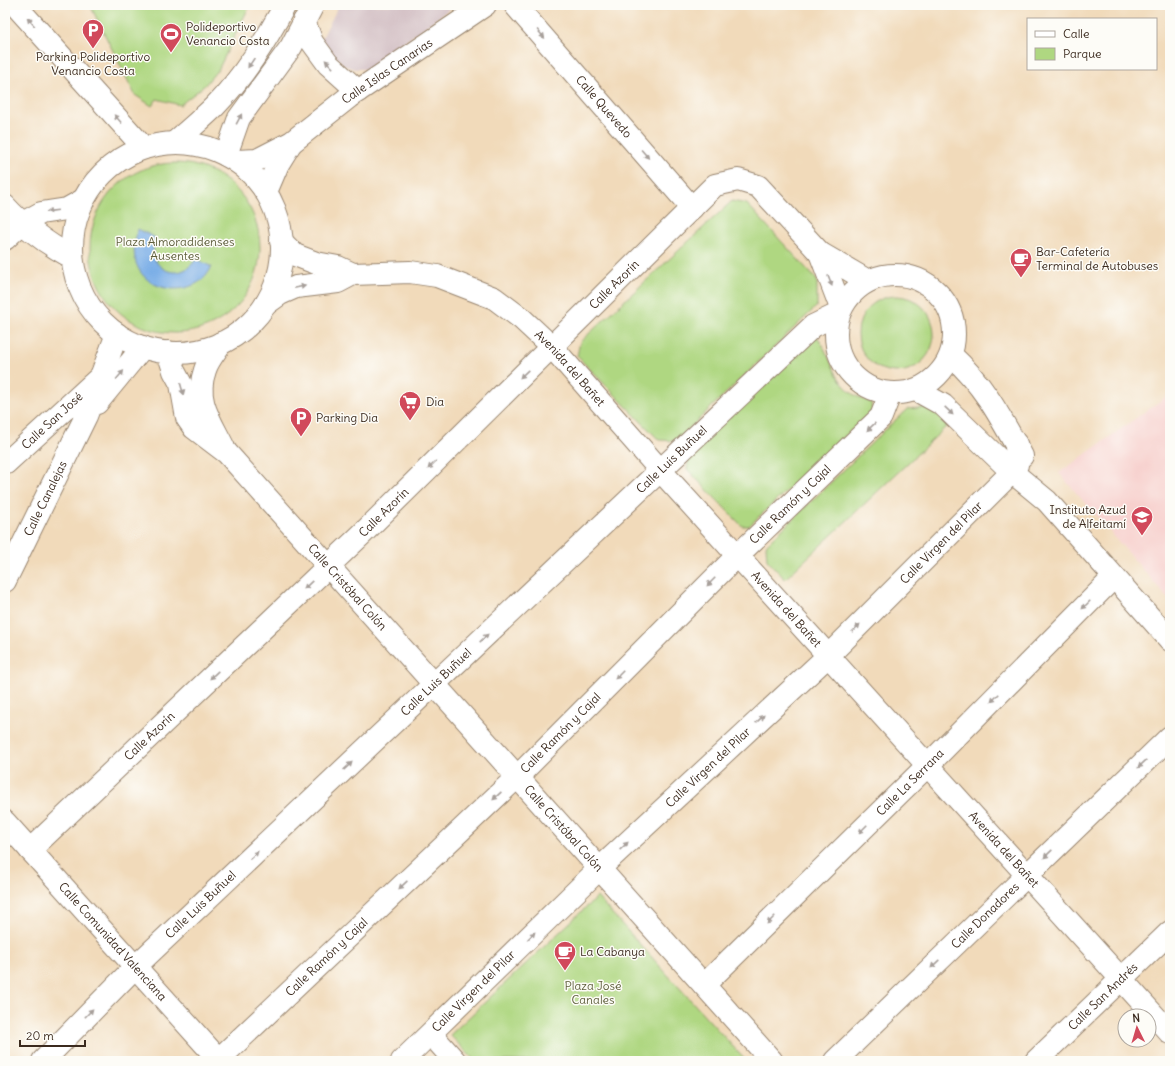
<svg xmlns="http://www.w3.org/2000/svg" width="1175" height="1066" viewBox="0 0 1175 1066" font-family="Delius,sans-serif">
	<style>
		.built { fill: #f7d0cd }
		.industrial { fill: #d2bec3 }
		.green { fill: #afd781; stroke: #758050 }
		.water { fill: #7aaee7; stroke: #5a6c82 }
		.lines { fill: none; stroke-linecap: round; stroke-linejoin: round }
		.minor-casing { stroke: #96826c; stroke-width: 24 }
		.secondary-casing { stroke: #96826c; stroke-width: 24 }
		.minor { stroke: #fff; stroke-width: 22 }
		.secondary { stroke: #fff; stroke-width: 22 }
		.oneway { fill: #a79f9a }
		.labels { text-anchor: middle; stroke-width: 3; stroke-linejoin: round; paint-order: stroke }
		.poi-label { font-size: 12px; fill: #3b2a1e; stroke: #fdfcf7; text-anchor: start }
		.street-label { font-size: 12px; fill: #3b2a1e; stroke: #fdfcf7 }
		.park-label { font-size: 12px; fill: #5e5e3c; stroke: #fdfcf7 }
	</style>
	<rect width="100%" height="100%" fill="#fdfcf7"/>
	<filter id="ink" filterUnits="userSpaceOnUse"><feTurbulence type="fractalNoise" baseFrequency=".025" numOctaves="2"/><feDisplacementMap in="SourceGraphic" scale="8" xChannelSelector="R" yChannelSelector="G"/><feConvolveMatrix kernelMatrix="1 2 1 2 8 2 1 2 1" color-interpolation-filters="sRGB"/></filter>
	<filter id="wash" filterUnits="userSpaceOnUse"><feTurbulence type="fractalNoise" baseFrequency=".012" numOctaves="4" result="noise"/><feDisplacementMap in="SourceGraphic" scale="16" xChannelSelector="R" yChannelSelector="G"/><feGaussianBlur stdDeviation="0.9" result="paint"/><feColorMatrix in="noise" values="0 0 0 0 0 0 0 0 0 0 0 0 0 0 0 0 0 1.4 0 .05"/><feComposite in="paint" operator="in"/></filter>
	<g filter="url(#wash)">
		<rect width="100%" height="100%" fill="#f1daba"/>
		<polygon class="built" points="1170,394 1170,601 1059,473"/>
		<polygon class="industrial" points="339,5 455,5 368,69 356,69 345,66 328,51 321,40"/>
		<g class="green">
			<polygon points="90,5 250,5 219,68 205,85 180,105 157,99 152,106 135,95"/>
			<circle cx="175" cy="248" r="85"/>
			<polygon points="732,201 747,204 817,280 817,306 676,441 659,440 577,356 580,342"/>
			<circle cx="896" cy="334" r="38"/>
			<path d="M816 335C835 361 834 392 871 402L872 411 749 526H742L687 469 689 456Z"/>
			<polygon points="930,407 948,425 785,579 767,560 766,545 907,409"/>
			<polygon points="597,897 746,1061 475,1061 450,1035"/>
		</g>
		<path class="water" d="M138 229 156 238C143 267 179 286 196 259L212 267C209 271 207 276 203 279 181 298 141 289 135 259 133 248 135 239 138 229Z"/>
	</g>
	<g filter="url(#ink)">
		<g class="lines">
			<g class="minor-casing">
				<g id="minor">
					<polyline points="15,5 144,148"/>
					<path id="s1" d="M515 5 692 208"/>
					<polyline points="304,21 312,42 328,64 358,91"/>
					<path id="s2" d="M236 161 257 160 292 142 349 97 485 5"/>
					<polyline points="266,192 278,164 291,143"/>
					<path d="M5 206C24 227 46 243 71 257"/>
					<polyline points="5,239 21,224 41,213 67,209 83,200"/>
					<polyline points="281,241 295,255 316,263 338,267 353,274"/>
					<polyline points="820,253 841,308"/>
					<circle cx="895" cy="334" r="59"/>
					<path id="s3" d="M266 304 280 294 296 287 338 282 353 274 410 272 437 276 494 298 522 319 552 347 660 470 1170 1033"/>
					<path d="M221 343C216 351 208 360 205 370 194 401 211 421 224 448"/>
					<path id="s4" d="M168 352 174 371 181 384 187 418 194 428 227 453 772 1061"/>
					<path d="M951 355C984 385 1001 418 1022 456"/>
					<polyline points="916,390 943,405 1012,472 1047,501 1170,640"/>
					<path id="s5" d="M5 464 100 377"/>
					<path id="s6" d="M5 822 220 1061"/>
					<path id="s7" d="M30 850 361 535 715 185 738 180 758 186 820 253 868 281"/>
					<path id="s8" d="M704 985 928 765 1114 577"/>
					<polyline points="431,1034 455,1061"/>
					<path id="s9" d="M43 1061 136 966 813 326 838 314"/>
					<path id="s10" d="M217 1061 517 777 738 555 881 417 890 394"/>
					<path id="s11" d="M402 1061 599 869 829 655 1012 472 1017 465 1016 444"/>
					<path id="s12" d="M835 1061 1170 737"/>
					<path id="s13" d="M1036 1061 1170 932"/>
				</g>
			</g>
			<g class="secondary-casing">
				<g id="secondary">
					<path d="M174 143C187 131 202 119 215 106 244 76 265 42 285 5"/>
					<circle cx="177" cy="248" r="105"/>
					<polyline points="226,155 239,118 291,47 313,5"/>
					<polyline points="97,403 143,347"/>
					<path id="s14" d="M5 581 86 416 117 334"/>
				</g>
			</g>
			<use href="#minor" class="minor"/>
			<use href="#secondary" class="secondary"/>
		</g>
		<defs><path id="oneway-solid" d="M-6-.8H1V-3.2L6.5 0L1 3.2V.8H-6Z"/></defs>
		<g class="oneway">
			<use href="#oneway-solid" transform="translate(31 22) rotate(-132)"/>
			<use href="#oneway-solid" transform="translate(541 34) rotate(49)"/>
			<use href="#oneway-solid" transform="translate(251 63) rotate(124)"/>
			<use href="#oneway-solid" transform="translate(329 64) rotate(-134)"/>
			<use href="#oneway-solid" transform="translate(118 119) rotate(-132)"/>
			<use href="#oneway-solid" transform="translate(239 119) rotate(-62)"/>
			<use href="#oneway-solid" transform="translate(645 154) rotate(49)"/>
			<use href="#oneway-solid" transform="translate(52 211) rotate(173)"/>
			<use href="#oneway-solid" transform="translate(830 281) rotate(69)"/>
			<use href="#oneway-solid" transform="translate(300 287) rotate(-11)"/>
			<use href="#oneway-solid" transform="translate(524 374) rotate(136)"/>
			<use href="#oneway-solid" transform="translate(120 375) rotate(-50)"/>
			<use href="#oneway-solid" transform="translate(182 389) rotate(74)"/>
			<use href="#oneway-solid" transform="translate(949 411) rotate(44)"/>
			<use href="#oneway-solid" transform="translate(871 427) rotate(136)"/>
			<use href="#oneway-solid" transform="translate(432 465) rotate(135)"/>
			<use href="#oneway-solid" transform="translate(711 582) rotate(135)"/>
			<use href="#oneway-solid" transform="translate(308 585) rotate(136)"/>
			<use href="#oneway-solid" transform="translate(1086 605) rotate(135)"/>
			<use href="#oneway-solid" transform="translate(856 628) rotate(-45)"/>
			<use href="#oneway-solid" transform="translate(484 638) rotate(-44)"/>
			<use href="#oneway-solid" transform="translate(214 675) rotate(136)"/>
			<use href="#oneway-solid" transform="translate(619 675) rotate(135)"/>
			<use href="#oneway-solid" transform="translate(995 698) rotate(135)"/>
			<use href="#oneway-solid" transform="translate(760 719) rotate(-43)"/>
			<use href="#oneway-solid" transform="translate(1142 764) rotate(136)"/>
			<use href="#oneway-solid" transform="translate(348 766) rotate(-43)"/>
			<use href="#oneway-solid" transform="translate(497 796) rotate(137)"/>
			<use href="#oneway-solid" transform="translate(863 829) rotate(135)"/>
			<use href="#oneway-solid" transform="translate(624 846) rotate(-43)"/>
			<use href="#oneway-solid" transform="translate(1048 854) rotate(136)"/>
			<use href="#oneway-solid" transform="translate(254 855) rotate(-43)"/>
			<use href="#oneway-solid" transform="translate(403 885) rotate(137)"/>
			<use href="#oneway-solid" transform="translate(771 920) rotate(135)"/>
			<use href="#oneway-solid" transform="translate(531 936) rotate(-45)"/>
			<use href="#oneway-solid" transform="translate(935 964) rotate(136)"/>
			<use href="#oneway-solid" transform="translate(89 1013) rotate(-46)"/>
		</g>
	</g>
	<defs>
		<g id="parking-pin" transform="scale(1.15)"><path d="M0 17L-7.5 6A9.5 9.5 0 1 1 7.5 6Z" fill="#d1495b" stroke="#fdfcf7"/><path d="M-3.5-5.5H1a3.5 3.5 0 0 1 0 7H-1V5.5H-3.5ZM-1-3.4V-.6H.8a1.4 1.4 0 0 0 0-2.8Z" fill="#fff"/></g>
		<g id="stadium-pin" transform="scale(1.15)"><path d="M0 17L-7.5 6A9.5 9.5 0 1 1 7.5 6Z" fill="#d1495b" stroke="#fdfcf7"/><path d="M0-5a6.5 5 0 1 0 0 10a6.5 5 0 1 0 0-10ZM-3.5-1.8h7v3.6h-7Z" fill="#fff"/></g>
		<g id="cafe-pin" transform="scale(1.15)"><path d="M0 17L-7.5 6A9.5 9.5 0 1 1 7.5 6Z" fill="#d1495b" stroke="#fdfcf7"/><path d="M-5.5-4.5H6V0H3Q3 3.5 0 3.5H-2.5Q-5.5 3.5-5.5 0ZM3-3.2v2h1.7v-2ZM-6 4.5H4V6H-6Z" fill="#fff"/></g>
		<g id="supermarket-pin" transform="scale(1.15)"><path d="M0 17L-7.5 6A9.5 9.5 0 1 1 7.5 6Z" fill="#d1495b" stroke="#fdfcf7"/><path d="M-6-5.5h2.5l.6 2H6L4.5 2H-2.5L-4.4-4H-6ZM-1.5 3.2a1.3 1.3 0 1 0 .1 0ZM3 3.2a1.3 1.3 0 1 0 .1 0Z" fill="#fff"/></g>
		<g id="school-pin" transform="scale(1.15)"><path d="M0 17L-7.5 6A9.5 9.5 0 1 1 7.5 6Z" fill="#d1495b" stroke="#fdfcf7"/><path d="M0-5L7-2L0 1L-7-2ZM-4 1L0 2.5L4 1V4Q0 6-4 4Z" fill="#fff"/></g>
	</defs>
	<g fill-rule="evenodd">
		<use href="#parking-pin" x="93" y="30"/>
		<use href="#stadium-pin" x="171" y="34"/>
		<use href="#cafe-pin" x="1021" y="259"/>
		<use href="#supermarket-pin" x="410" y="402"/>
		<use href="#parking-pin" x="301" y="418"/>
		<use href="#school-pin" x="1142" y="517"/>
		<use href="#cafe-pin" x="565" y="952"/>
	</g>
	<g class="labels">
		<g class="poi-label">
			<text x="186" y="31">Polideportivo<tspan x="186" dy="14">Venancio Costa</tspan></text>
			<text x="93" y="61" text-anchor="middle">Parking Polideportivo<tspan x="93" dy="14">Venancio Costa</tspan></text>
			<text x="1036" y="256">Bar-Cafetería<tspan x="1036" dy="14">Terminal de Autobuses</tspan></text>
			<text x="426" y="406">Dia</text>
			<text x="316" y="422">Parking Dia</text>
			<text x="1126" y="514" text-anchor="end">Instituto Azud<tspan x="1126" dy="14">de Alfeitamí</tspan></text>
			<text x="580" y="956">La Cabanya</text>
		</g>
		<g class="street-label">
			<text dy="4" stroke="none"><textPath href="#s2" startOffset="179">Calle Islas Canarias</textPath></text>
			<text dy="4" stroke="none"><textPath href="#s1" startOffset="135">Calle Quevedo</textPath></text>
			<text dy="4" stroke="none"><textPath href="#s7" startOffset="813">Calle Azorín</textPath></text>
			<text dy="4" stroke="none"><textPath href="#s3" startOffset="343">Avenida del Bañet</textPath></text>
			<text dy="4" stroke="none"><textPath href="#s5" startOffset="64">Calle San José</textPath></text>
			<text dy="4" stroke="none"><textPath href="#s9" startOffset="870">Calle Luis Buñuel</textPath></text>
			<text dy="4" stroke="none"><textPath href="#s14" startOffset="92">Calle Canalejas</textPath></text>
			<text dy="4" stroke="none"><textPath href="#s10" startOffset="799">Calle Ramón y Cajal</textPath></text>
			<text dy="4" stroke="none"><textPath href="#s7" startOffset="489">Calle Azorín</textPath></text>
			<text dy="4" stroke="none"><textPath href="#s11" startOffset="748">Calle Virgen del Pilar</textPath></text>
			<text dy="4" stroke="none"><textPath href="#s4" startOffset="303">Calle Cristóbal Colón</textPath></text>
			<text dy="4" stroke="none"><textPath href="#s3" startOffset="667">Avenida del Bañet</textPath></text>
			<text dy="4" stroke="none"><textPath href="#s9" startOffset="546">Calle Luis Buñuel</textPath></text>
			<text dy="4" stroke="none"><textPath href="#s10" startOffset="475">Calle Ramón y Cajal</textPath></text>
			<text dy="4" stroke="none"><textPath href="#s7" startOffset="165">Calle Azorín</textPath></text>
			<text dy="4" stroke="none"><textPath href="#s11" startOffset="424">Calle Virgen del Pilar</textPath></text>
			<text dy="4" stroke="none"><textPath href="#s8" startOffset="289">Calle La Serrana</textPath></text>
			<text dy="4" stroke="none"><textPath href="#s4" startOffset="627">Calle Cristóbal Colón</textPath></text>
			<text dy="4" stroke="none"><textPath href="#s3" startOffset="991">Avenida del Bañet</textPath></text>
			<text dy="4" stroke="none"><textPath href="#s9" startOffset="222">Calle Luis Buñuel</textPath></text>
			<text dy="4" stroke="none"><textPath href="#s12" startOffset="209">Calle Donadores</textPath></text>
			<text dy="4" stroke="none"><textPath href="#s6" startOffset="161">Calle Comunidad Valenciana</textPath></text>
			<text dy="4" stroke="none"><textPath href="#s10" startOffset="151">Calle Ramón y Cajal</textPath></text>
			<text dy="4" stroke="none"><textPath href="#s11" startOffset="100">Calle Virgen del Pilar</textPath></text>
			<text dy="4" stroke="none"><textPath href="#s13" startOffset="93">Calle San Andrés</textPath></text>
		</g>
		<g class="park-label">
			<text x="175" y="246">Plaza Almoradidenses<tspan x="175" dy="14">Ausentes</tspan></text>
			<text x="593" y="990">Plaza José<tspan x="593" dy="14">Canales</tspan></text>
		</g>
	</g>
	<rect width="1175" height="1066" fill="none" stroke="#fdfcf7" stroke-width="20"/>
	<rect x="1027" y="18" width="130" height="52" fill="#fdfcf7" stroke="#afa8a0"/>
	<rect x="1035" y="31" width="20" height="6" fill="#ffffff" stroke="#afa8a0"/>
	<text x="1063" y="38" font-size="12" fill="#3b2a1e">Calle</text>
	<rect x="1035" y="48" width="20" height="12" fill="#afd781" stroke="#afa8a0"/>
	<text x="1063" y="58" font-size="12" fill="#3b2a1e">Parque</text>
	<g transform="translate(1137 1028) rotate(355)"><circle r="19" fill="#fdfcf7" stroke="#afa8a0"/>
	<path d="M0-3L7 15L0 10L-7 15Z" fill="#d1495b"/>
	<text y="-6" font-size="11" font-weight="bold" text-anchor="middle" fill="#3b2a1e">N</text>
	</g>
	<path d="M20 1040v6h65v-6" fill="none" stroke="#3b2a1e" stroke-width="2"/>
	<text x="26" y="1040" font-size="12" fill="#3b2a1e" stroke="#fdfcf7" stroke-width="3" paint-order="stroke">20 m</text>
</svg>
